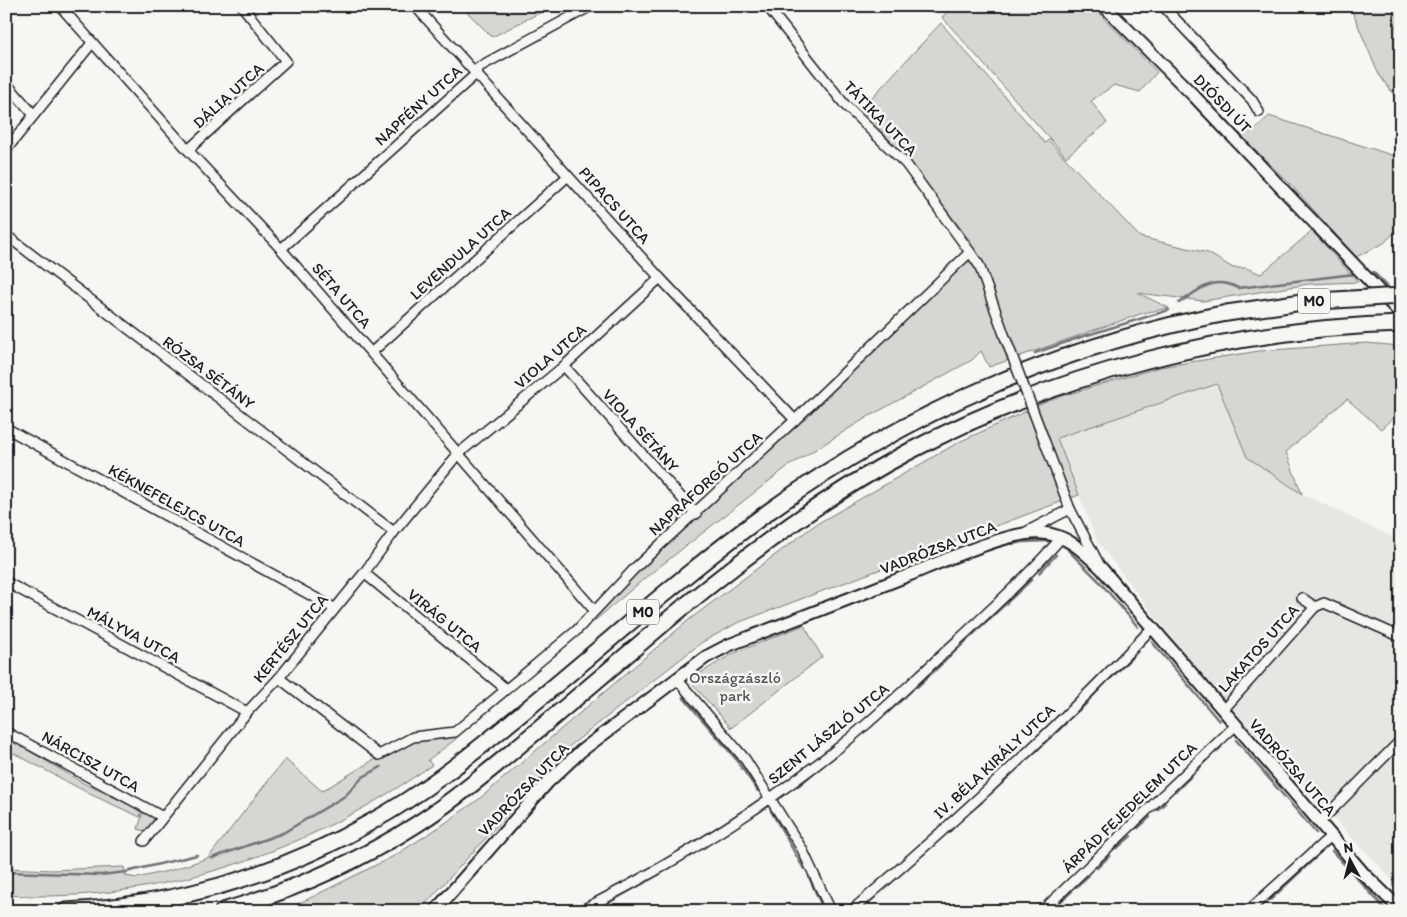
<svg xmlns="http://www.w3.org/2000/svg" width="1407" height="917" viewBox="0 0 1407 917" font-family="Itim,sans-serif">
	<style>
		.built { fill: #e6e6e2 }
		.green { fill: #d6d6d2; stroke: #797977 }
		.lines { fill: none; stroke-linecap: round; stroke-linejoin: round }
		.stream { stroke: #727271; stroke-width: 2.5 }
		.street-casing { stroke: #1c1c1c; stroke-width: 12 }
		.secondary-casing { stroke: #1c1c1c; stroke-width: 15 }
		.highway-casing { stroke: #1c1c1c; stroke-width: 19 }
		.street { stroke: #f6f6f2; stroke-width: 9 }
		.secondary { stroke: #f6f6f2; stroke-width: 11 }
		.highway { stroke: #f6f6f2; stroke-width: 15 }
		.street-bridge-casing { stroke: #1c1c1c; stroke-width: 12; stroke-linecap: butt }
		.highway-bridge-casing { stroke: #1c1c1c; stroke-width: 19; stroke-linecap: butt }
		.street-bridge { stroke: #f6f6f2; stroke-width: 9 }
		.highway-bridge { stroke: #f6f6f2; stroke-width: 15 }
		.labels { text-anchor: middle; stroke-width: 5; stroke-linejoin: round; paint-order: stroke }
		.shield { fill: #f6f6f2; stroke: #5d5d5c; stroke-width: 1 }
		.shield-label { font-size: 15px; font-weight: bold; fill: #1c1c1c }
		.street-label { font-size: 16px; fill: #1c1c1c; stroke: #f6f6f2 }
		.park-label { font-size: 16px; fill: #545453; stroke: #f6f6f2 }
	</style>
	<rect width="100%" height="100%" fill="#f6f6f2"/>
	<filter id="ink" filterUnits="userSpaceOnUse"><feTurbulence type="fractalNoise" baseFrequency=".02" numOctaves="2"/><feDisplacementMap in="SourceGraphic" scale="10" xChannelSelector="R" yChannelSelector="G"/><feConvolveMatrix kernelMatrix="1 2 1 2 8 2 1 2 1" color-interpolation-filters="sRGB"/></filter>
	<g filter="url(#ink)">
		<polygon class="built" points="1217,384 1247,457 1302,494 1401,541 1401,889 1213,692 1097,541 1057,438"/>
		<g class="green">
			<polygon points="461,6 553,6 492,37"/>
			<polygon points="954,6 1092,6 1157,72 1140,92 1114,85 1091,101 1107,123 1066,157 942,17"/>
			<polygon points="1350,6 1401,6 1401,105 1378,73"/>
			<polygon points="941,23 1045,143 1048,140 1140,237 1208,253 1233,268 1246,268 1261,274 1312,231 1358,282 1309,284 1203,301 1138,293 1169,308 1143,313 989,367 981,351 972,360 866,418 787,467 645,578 591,624 595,613 642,569 659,550 710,506 961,267 971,242 909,161 861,109"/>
			<polygon points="1269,116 1401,158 1401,226 1384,243 1356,257 1291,185 1239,134 1253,131"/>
			<polygon points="1366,343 1401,346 1401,410 1381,429 1347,399 1286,452 1302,494 1247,457 1217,384 1057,438 1079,495 737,623 701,643 571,745 419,911 315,911 308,907 304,911 284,911 394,856 441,826 479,799 690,619 815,525 959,442 1055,398 1160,367 1259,351"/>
			<polygon points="804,625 822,657 731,728 689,680 732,654"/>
			<path d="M457 735 456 739 428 760 432 765C306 852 160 904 6 895V868L51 870 124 867 126 876 137 878 172 870 208 858 285 759 322 791 393 748 425 736Z"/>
			<polygon points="6,737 83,783 135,807 141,812 140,817 92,795 6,749"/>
			<polygon points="143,812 155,818 156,825 148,832 138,829"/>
		</g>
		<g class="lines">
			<g class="stream">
				<polyline points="1373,272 1392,291"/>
				<path d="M1179 303C1199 290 1213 275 1238 288L1354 274"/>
				<polyline points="1035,353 1081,337 1169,310"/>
				<polyline points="1012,544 1023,542 1048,541"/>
				<polyline points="1068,550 1099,581 1138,627"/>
				<polyline points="1039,573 1056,555"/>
				<polyline points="1152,642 1219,721"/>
				<polyline points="1111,678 1138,651"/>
				<polyline points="917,687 1032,579"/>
				<polyline points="1093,696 1104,684"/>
				<polyline points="683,697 735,758 758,791"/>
				<polyline points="884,716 912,690"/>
				<polyline points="1071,717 1088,702"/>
				<polyline points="863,733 878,720"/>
				<polyline points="1051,737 1066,723"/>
				<polyline points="1236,740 1316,833"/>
				<polyline points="1216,752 1221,747"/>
				<polyline points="1032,755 1043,744"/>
				<polyline points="1009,776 1027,759"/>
				<polyline points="798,786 834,756"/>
				<polyline points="1176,791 1201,766"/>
				<polyline points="989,795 1003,782"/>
				<polyline points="1157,810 1165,803"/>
				<polyline points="771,811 804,869"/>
				<polyline points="971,811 982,802"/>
				<polyline points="1138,828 1150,817"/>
				<polyline points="948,833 956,825"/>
				<polyline points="1117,848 1131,836"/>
				<polyline points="1332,851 1387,911"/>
				<polyline points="212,858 283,833 345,796 363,777 381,767"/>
				<polyline points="1097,868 1110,855"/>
				<polyline points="6,872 101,875 126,872 197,855"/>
				<polyline points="809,877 824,911"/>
				<polyline points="1076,887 1089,875"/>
				<polyline points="884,889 940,839"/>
				<polyline points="1270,900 1315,858"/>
				<polyline points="1059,903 1072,891"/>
				<polyline points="594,911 660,874 762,810"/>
				<polyline points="859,911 875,897"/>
				<polyline points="1258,911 1261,907"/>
			</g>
			<g class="street-casing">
				<g id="street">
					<polyline points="60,6 188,150 281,249 594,610"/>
					<polyline points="415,6 660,278 795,420"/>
					<polyline points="767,6 845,105 906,164 970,252 979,265 1005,337"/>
					<polyline points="1163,6 1252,100 1259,112"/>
					<polyline points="6,83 34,115"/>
					<polyline points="6,150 92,43"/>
					<polyline points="188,150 286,61 242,6"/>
					<polyline points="6,235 394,532"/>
					<polyline points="281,249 476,74 479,67 591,6"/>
					<polyline points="372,352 568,176"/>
					<polyline points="564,366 696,514"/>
					<polyline points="6,428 334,608"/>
					<polyline points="1043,437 1070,509 1098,562"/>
					<polyline points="1026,532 1070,509"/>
					<polyline points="364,573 506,689"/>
					<polyline points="6,582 247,712"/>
					<polyline points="1302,598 1315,607 1324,603 1401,637"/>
					<polyline points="279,678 379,755 413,737 455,732 576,631 635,568 795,420 970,252"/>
					<polyline points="676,678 745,759 802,849 831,911"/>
					<polyline points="1224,709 1315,607"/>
					<polyline points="6,732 161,816"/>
					<polyline points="1320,822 1401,740"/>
					<polyline points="144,841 247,712 279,678 364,573 394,532 458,454 564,366 660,278"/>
					<path d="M580 911C669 866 755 813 833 752 872 722 907 687 943 654 984 616 1025 579 1062 537"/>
					<path d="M851 911C956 821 1058 727 1153 627"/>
					<polyline points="1042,911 1236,725"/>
					<polyline points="1248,911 1331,836"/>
				</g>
			</g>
			<g class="secondary-casing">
				<g id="secondary">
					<polyline points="1104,6 1195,97 1401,314"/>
					<path d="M435 911 548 782 581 751 706 657 729 645C789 622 849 599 909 575 941 562 1010 530 1042 533 1068 535 1084 552 1102 569L1364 874 1401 910"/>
				</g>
			</g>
			<g class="highway-casing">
				<g id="highway">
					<path d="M66 911C173 905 278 876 371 822 422 794 467 758 512 721 599 651 681 575 771 510 906 413 1064 344 1227 313"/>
					<path d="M223 911C291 891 354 864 414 826 452 802 487 773 521 744 575 700 627 654 681 609 752 551 827 495 908 452 1061 372 1229 329 1401 324"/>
				</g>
			</g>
			<use href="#street" class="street"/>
			<use href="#secondary" class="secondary"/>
			<use href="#highway" class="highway"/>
			<g class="street-bridge-casing">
				<polyline id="street-bridge" points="1005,337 1043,437"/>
			</g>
			<g class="highway-bridge-casing">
				<polyline id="highway-bridge" points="1227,313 1302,302 1401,296"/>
			</g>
			<use href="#street-bridge" class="street-bridge"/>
			<use href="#highway-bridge" class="highway-bridge"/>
		</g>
	</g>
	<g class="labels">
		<g class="shield">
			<rect x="1298" y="288.5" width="32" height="25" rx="4"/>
			<rect x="627" y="599.5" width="32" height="25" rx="4"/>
		</g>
		<g class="shield-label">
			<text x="1314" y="306">M0</text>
			<text x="643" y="617">M0</text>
		</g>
		<g class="street-label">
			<text transform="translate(228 95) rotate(-42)" y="6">DÁLIA UTCA</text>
			<text transform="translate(1223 103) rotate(46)" y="6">DIÓSDI ÚT</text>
			<text transform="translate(418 105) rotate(-42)" y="6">NAPFÉNY UTCA</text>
			<text transform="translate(881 118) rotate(46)" y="6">TÁTIKA UTCA</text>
			<text transform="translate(615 205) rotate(48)" y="6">PIPACS UTCA</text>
			<text transform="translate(460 253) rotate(-42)" y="6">LEVENDULA UTCA</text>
			<text transform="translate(342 295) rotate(49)" y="6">SÉTA UTCA</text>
			<text transform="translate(550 356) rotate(-41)" y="6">VIOLA UTCA</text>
			<text transform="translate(209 372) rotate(37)" y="6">RÓZSA SÉTÁNY</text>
			<text transform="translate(641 430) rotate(48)" y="6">VIOLA SÉTÁNY</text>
			<text transform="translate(705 483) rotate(-42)" y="6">NAPRAFORGÓ UTCA</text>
			<text transform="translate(177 505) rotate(29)" y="6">KÉKNEFELEJCS UTCA</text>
			<text transform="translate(938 547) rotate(-21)" y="6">VADRÓZSA UTCA</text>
			<text transform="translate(445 620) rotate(39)" y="6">VIRÁG UTCA</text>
			<text transform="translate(134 634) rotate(28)" y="6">MÁLYVA UTCA</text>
			<text transform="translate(290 638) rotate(-51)" y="6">KERTÉSZ UTCA</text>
			<text transform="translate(1258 648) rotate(-48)" y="6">LAKATOS UTCA</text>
			<text transform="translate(828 733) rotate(-39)" y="6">SZENT LÁSZLÓ UTCA</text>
			<text transform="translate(91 761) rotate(29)" y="6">NÁRCISZ UTCA</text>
			<text transform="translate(994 761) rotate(-43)" y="6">IV. BÉLA KIRÁLY UTCA</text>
			<text transform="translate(1293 767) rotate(49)" y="6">VADRÓZSA UTCA</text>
			<text transform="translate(523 789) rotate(-46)" y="6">VADRÓZSA UTCA</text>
			<text transform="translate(1129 807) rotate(-44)" y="6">ÁRPÁD FEJEDELEM UTCA</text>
		</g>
		<g class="park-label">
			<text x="735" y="683">Országzászló<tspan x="735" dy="18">park</tspan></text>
		</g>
	</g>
	<rect width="1407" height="917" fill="none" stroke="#f6f6f2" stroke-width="25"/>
	<rect x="12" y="12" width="1382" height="892" fill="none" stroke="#1c1c1c" stroke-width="2" filter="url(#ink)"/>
	<g transform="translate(1350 860) rotate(353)" stroke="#f6f6f2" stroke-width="4" paint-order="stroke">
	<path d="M0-4L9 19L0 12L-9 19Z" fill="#1c1c1c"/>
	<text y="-8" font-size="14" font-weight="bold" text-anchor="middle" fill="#1c1c1c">N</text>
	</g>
</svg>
